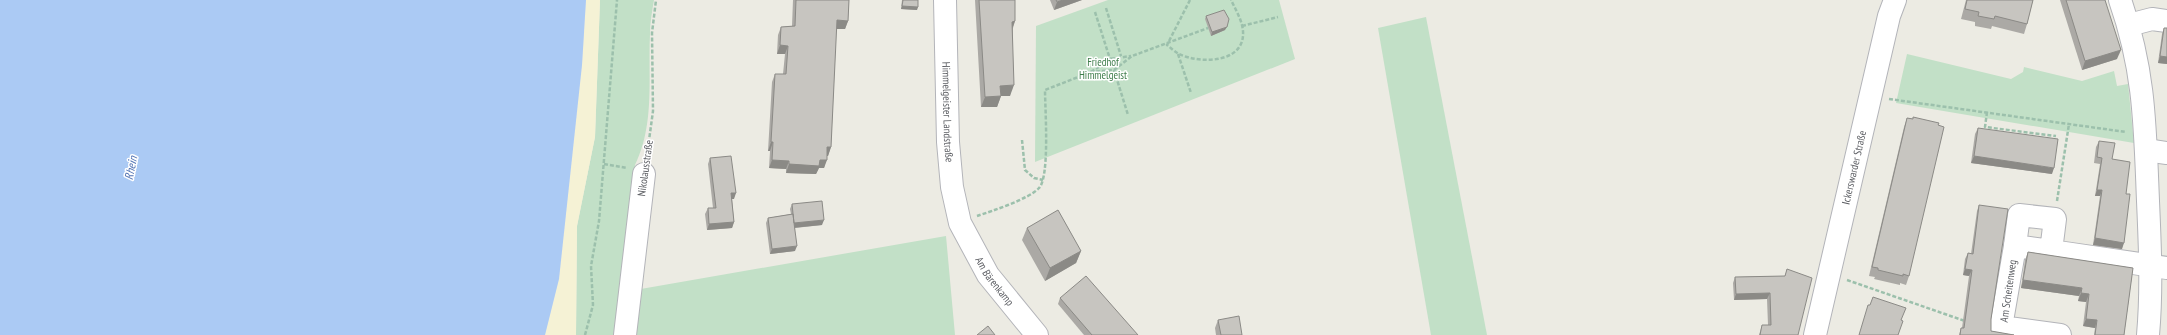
<svg xmlns="http://www.w3.org/2000/svg" width="2167" height="335" viewBox="0 0 2167 335" font-family="'PT Sans Narrow',sans-serif">
	<style>
		.green { fill: #c2e0c7 }
		.sand { fill: #f5f2d5 }
		.water { fill: #abcaf4 }
		.lines { fill: none; stroke-linecap: round; stroke-linejoin: round }
		.minor-casing { stroke: #b3b4b9; stroke-width: 24 }
		.path { stroke: #9cc0ac; stroke-width: 2.5; stroke-dasharray: 4 2; stroke-linecap: butt }
		.minor { stroke: #fff; stroke-width: 22 }
		.wall { fill: #aba9a5 }
		.shaded-wall { fill: #8b8a86 }
		.building { fill: #c7c5c0; stroke: #8b8a86 }
		.labels { text-anchor: middle; stroke-width: 3; stroke-linejoin: round; paint-order: stroke }
		.park-label { font-size: 11px; fill: #3f7d4b; stroke: #fff }
		.street-label { font-size: 11px; fill: #5b5d62; stroke: #fff }
		.water-label { font-size: 12px; font-style: italic; fill: #5273b3; stroke: #fff }
	</style>
	<rect width="100%" height="100%" fill="#ecebe3"/>
	<g class="green">
		<path d="M600 0H654C652 11 650 23 650 34 648 78 655 124 635 165L621 335H576L577 226 595 137Z"/>
		<polygon points="1108,0 1279,0 1295,59 1035,162 1036,26"/>
		<polygon points="1426,17 1487,335 1431,335 1378,28"/>
		<polygon points="1907,54 2011,79 2023,72 2024,67 2082,81 2114,71 2117,86 2128,84 2134,143 1896,103"/>
		<polygon points="946,236 955,335 629,335 635,290"/>
	</g>
	<polygon class="sand" points="586,0 600,0 595,137 577,226 576,335 545,335 559,279 582,65"/>
	<polygon class="water" points="0,0 586,0 582,65 559,279 545,335 0,335"/>
	<g class="lines">
		<g class="minor-casing">
			<g id="minor">
				<path id="s1" d="M945 0 948 142 952 187 960 223 988 275 1037 335"/>
				<path d="M2120 0C2145 71 2145 128 2148 201 2150 246 2152 290 2148 335"/>
				<polyline points="2129,25 2152,19 2167,21"/>
				<polyline points="2146,150 2167,153"/>
				<polyline points="2015,246 2001,327 2060,335"/>
				<polyline points="2051,251 2015,246 2019,215 2055,219 2051,251 2167,268"/>
				<polyline points="625,335 644,174"/>
				<path id="s2" d="M1815 335 1889 16 1895 0"/>
			</g>
		</g>
		<g class="path">
			<path d="M1190 0 1167 45C1171 48 1175 52 1179 54 1202 65 1251 63 1242 25 1240 17 1235 8 1231 0"/>
			<polyline points="1106,8 1121,56"/>
			<polyline points="1095,12 1110,59"/>
			<polyline points="1242,26 1278,17"/>
			<polyline points="1178,54 1191,93"/>
			<polyline points="1114,70 1128,115"/>
			<polyline points="1091,72 1110,59 1131,56"/>
			<polyline points="1889,99 2126,132"/>
			<polyline points="1987,112 1985,127 2056,136"/>
			<polyline points="1022,140 1025,170 1034,178 1043,180"/>
			<polyline points="647,155 653,111 652,33 656,0"/>
			<polyline points="604,164 627,168"/>
			<polyline points="2057,201 2069,124"/>
			<path d="M977 216C992 211 1029 199 1039 188 1050 177 1045 108 1045 90L1091 72 1114 70 1132 56 1208 28"/>
			<polyline points="1847,280 1965,321"/>
			<polyline points="585,335 593,305 591,266 599,221 617,0"/>
		</g>
		<use href="#minor" class="minor"/>
	</g>
	<g class="wall">
		<polygon points="793,0 849,0 848,21 845,29 836,29 831,147 828,156 827,156 824,168 819,168 816,174 786,173 786,169 769,168 770,151 768,151 772,82 775,74 783,74 785,54 777,54 778,35 781,27 792,26"/>
		<polygon points="902,0 918,0 917,10 901,9"/>
		<polygon points="975,0 1015,0 1015,21 1013,28 1010,96 1001,96 997,107 981,107"/>
		<polygon points="1050,0 1082,0 1054,10"/>
		<polygon points="1966,0 2033,0 2027,24 2024,34 1992,26 1991,29 1975,26 1975,22 1961,19"/>
		<polygon points="2060,0 2105,0 2117,59 2082,70"/>
		<polygon points="1206,16 1225,30 1211,36 1205,19"/>
		<polygon points="2164,28 2167,28 2167,64 2158,63 2162,34"/>
		<polygon points="1907,118 1913,119 1909,276 1906,285 1900,283 1900,285 1874,279 1875,277 1869,276 1904,127"/>
		<polygon points="1978,128 2052,174 1971,163 1975,134"/>
		<polygon points="2099,141 2112,159 2126,194 2122,249 2093,245 2100,196 2095,196 2100,164 2094,163 2096,147"/>
		<polygon points="710,158 734,199 732,199 734,222 732,228 707,230 705,214 708,208 713,208 708,164"/>
		<polygon points="792,204 822,225 795,228 795,251 770,254 766,223 768,218 791,214 790,209"/>
		<polygon points="1979,205 1991,319 1991,331 2014,335 1959,335 1961,328 1962,328 1969,276 1963,275 1965,259 1968,253 1971,254 1977,211"/>
		<polygon points="1027,228 1081,251 1076,263 1045,281 1022,240"/>
		<polygon points="2028,252 2133,268 2124,335 2094,335 2095,328 2083,326 2086,302 2078,301 2079,296 2021,288 2025,260"/>
		<polygon points="1787,269 1798,335 1759,335 1762,325 1768,325 1767,299 1734,300 1733,283 1735,277 1785,276"/>
		<polygon points="1060,298 1138,335 1084,335 1058,304"/>
		<polygon points="1218,320 1242,335 1216,335 1215,328"/>
	</g>
	<g class="shaded-wall">
		<polygon points="1063,0 1082,0 1054,10 1057,2"/>
		<polygon points="902,6 918,7 917,10 901,9"/>
		<polygon points="837,20 848,21 845,29 834,29"/>
		<polygon points="1015,21 1011,32 1012,22"/>
		<polygon points="1227,27 1225,30 1211,36 1212,32"/>
		<polygon points="780,45 788,46 785,54 777,54"/>
		<polygon points="2121,50 2117,59 2082,70 2085,61"/>
		<polygon points="2160,56 2167,57 2167,64 2158,63"/>
		<polygon points="1014,85 1010,96 997,96 1000,86"/>
		<polygon points="1001,96 997,107 981,107 985,97"/>
		<polygon points="771,142 773,142 770,151 768,151"/>
		<polygon points="827,147 831,147 828,156 824,156"/>
		<polygon points="1974,156 2054,168 2052,174 1971,163"/>
		<polygon points="772,160 789,161 786,169 769,168"/>
		<polygon points="820,160 827,160 824,168 819,168 816,174 786,173 789,164"/>
		<polygon points="2097,190 2102,190 2100,196 2095,196"/>
		<polygon points="731,193 736,193 734,199 729,199"/>
		<polygon points="824,220 822,225 792,228 794,223"/>
		<polygon points="734,222 732,228 707,230 709,224"/>
		<polygon points="2095,238 2124,243 2122,249 2093,245"/>
		<polygon points="797,246 795,251 770,254 772,249"/>
		<polygon points="1081,251 1076,263 1045,281 1050,268"/>
		<polygon points="1965,269 1972,270 1969,276 1963,275"/>
		<polygon points="2023,280 2082,288 2079,296 2021,288"/>
		<polygon points="1770,293 1767,299 1734,300 1736,294"/>
		<polygon points="2081,293 2089,294 2086,302 2078,301"/>
		<polygon points="2086,319 2097,320 2095,328 2083,326"/>
	</g>
	<g class="building">
		<polygon points="796,0 849,0 848,21 837,20 831,147 827,147 827,160 820,160 819,166 789,164 789,161 772,160 773,142 771,142 775,74 786,74 788,46 780,45 781,27 795,26"/>
		<polygon points="903,0 918,0 918,7 902,6"/>
		<polygon points="979,0 1015,0 1015,21 1012,22 1014,85 1000,86 1001,96 985,97"/>
		<polygon points="1056,0 1063,0 1057,2"/>
		<polygon points="1967,0 2033,0 2027,24 1995,16 1994,19 1978,16 1979,12 1965,9"/>
		<polygon points="2066,0 2105,0 2121,50 2085,61"/>
		<polygon points="1224,10 1229,19 1227,27 1212,32 1206,16"/>
		<polygon points="2164,28 2167,28 2167,57 2160,56"/>
		<polygon points="1913,117 1939,123 1938,125 1944,127 1909,276 1903,274 1903,276 1878,270 1878,268 1872,267 1907,118 1913,119"/>
		<polygon points="1978,128 2058,139 2054,168 1974,156"/>
		<polygon points="2099,141 2115,143 2112,159 2130,162 2126,194 2130,194 2124,243 2095,238 2102,190 2097,190 2102,158 2097,157"/>
		<polygon points="731,156 736,193 731,193 734,222 709,224 708,208 716,208 710,158"/>
		<polygon points="822,201 824,220 794,223 797,246 772,249 768,218 793,214 794,223 792,204"/>
		<polygon points="1979,205 2008,209 1991,319 1991,331 2014,335 1960,335 1961,328 1964,328 1972,270 1965,269 1968,253 1973,254"/>
		<polygon points="1058,210 1081,251 1050,268 1027,228"/>
		<polygon points="2028,252 2133,268 2124,335 2095,335 2097,320 2086,319 2089,294 2081,293 2082,288 2023,280"/>
		<polygon points="1787,269 1812,278 1798,335 1760,335 1762,325 1771,325 1770,293 1736,294 1735,277 1785,276"/>
		<polygon points="1086,276 1138,335 1092,335 1060,298"/>
		<polygon points="1873,297 1906,308 1901,320 1903,321 1898,335 1859,335 1868,305 1870,305"/>
		<polygon points="1239,316 1242,335 1221,335 1218,320"/>
		<polygon points="988,326 995,335 977,335"/>
	</g>
	<g class="labels">
		<g class="park-label">
			<text x="1103" y="66">Friedhof<tspan x="1103" dy="13">Himmelgeist</tspan></text>
		</g>
		<g class="street-label">
			<text dy="4" stroke="none"><textPath href="#s1" startOffset="112">Himmelgeister Landstraße</textPath></text>
			<text dy="4" stroke="none"><textPath href="#s2" startOffset="172">Ickerswarder Straße</textPath></text>
			<text transform="translate(645 168) rotate(-82)" y="4">Nikolausstraße</text>
			<text dy="4" stroke="none"><textPath href="#s1" startOffset="292">Am Bärenkamp</textPath></text>
			<text transform="translate(2008 291) rotate(-82)" y="4">Am Scheitenweg</text>
		</g>
		<g class="water-label">
			<text transform="translate(131 168) rotate(-78)" y="4">Rhein</text>
		</g>
	</g>
</svg>
